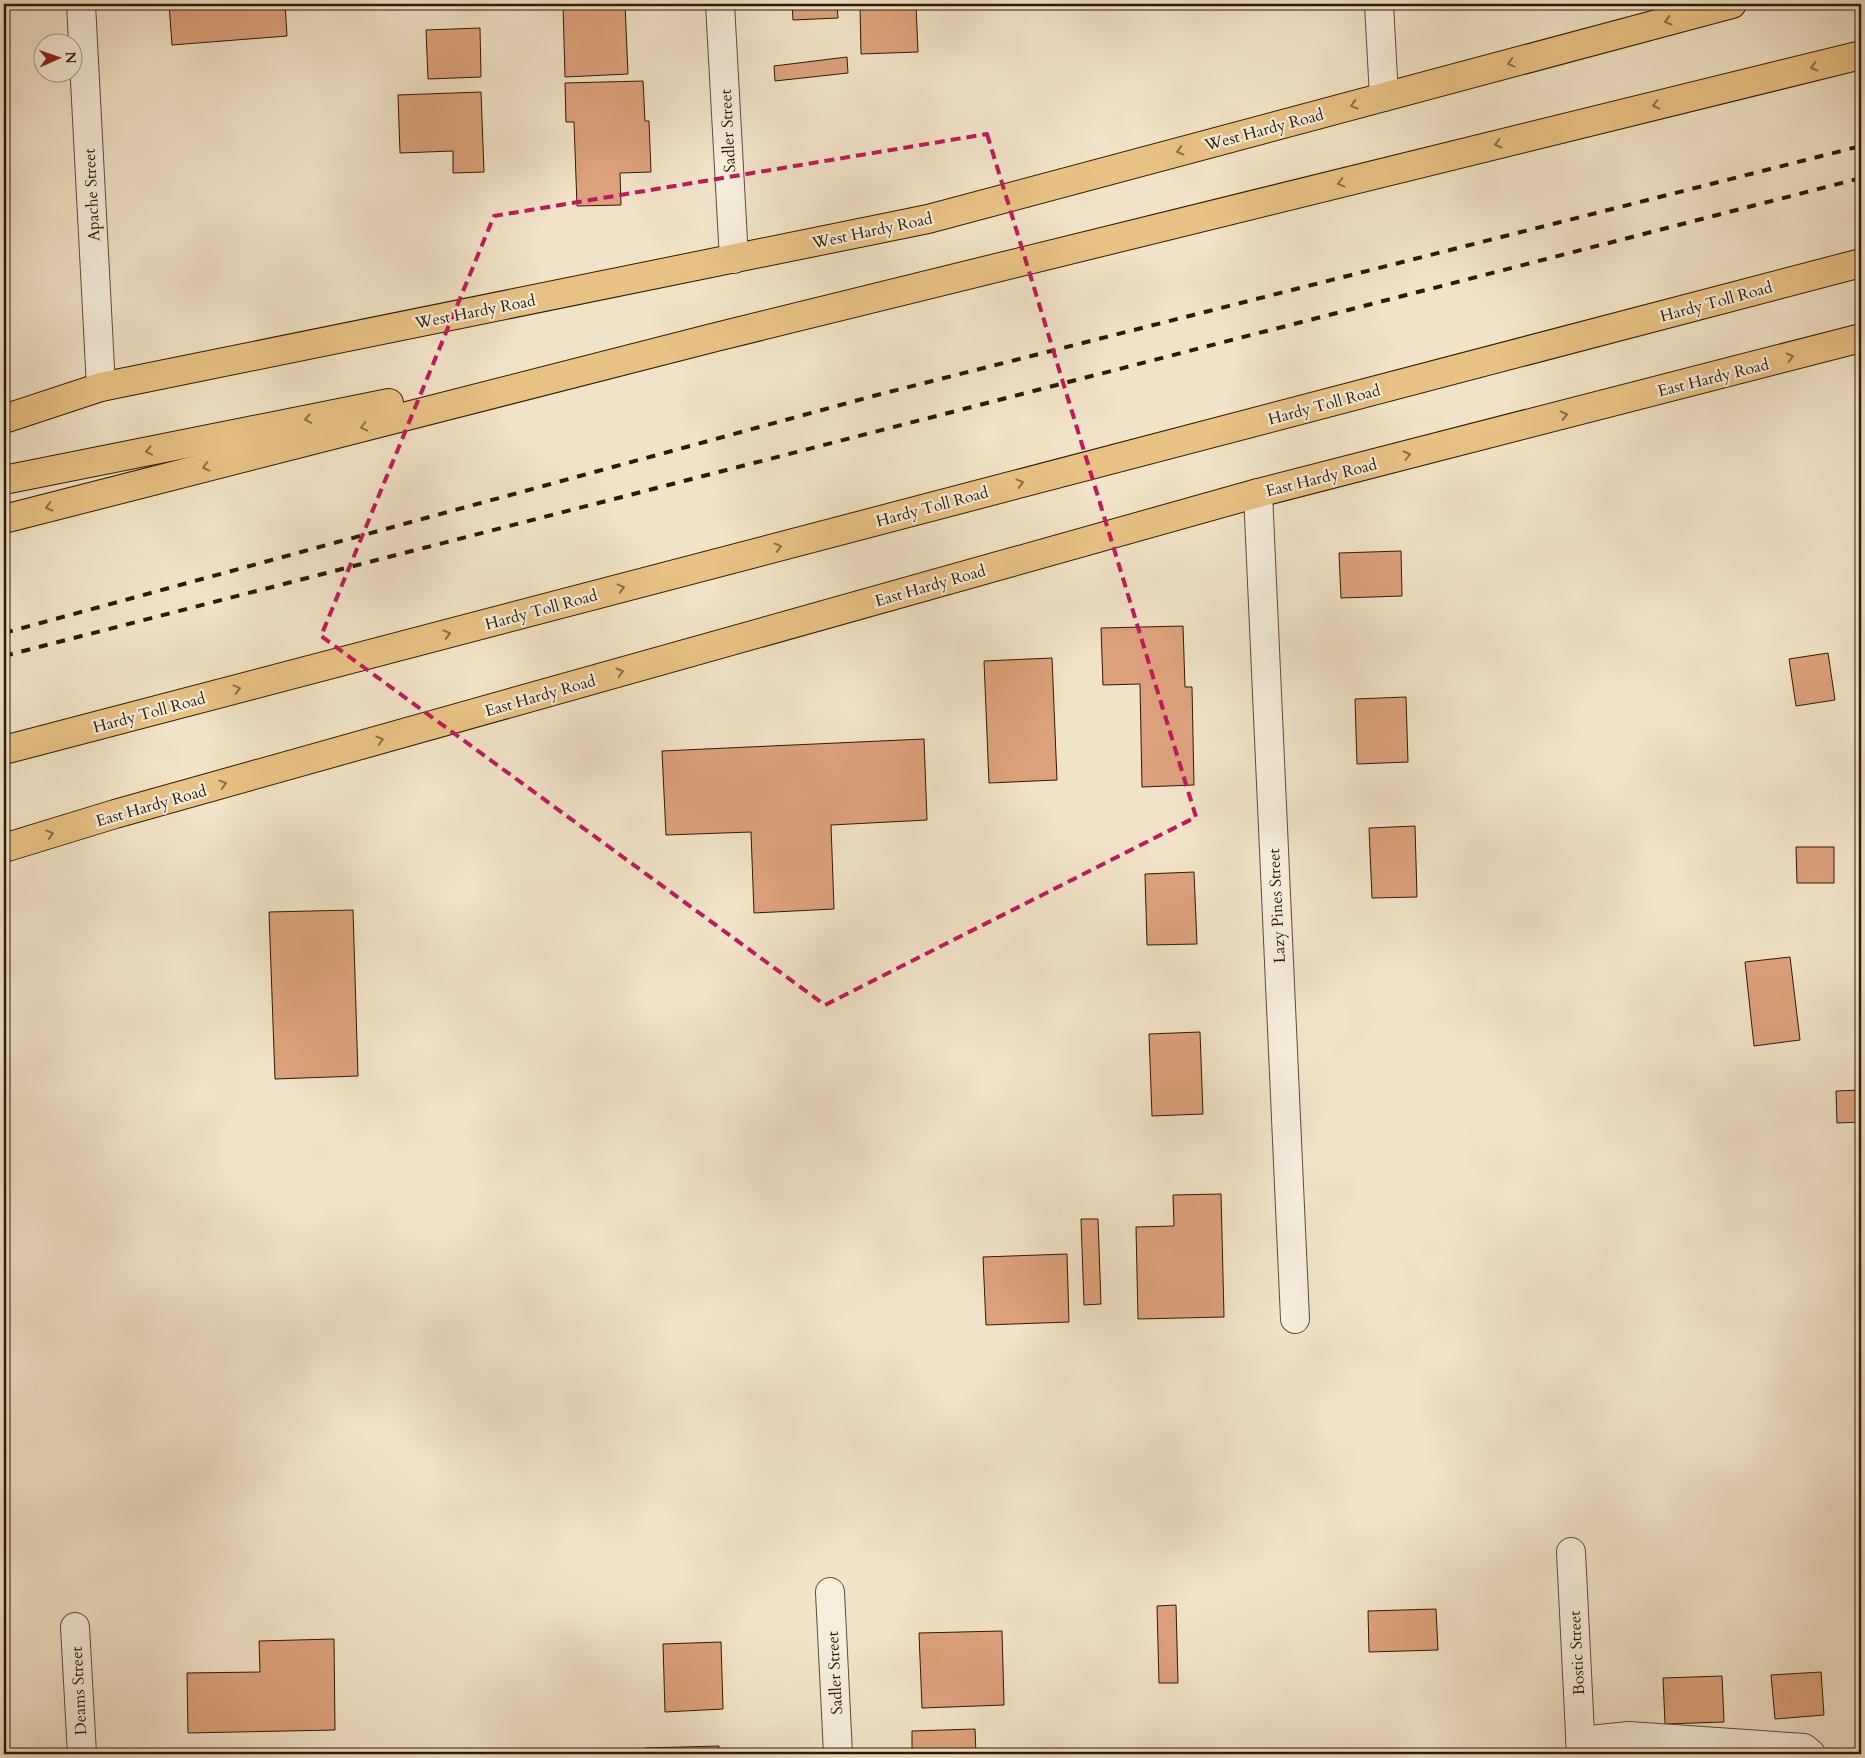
<svg xmlns="http://www.w3.org/2000/svg" width="1865" height="1758" viewBox="0 0 1865 1758" font-family="Cardo,serif">
	<style>
		.building { fill: #dca27d; stroke: #2c1b03 }
		.lines { fill: none; stroke-linecap: round; stroke-linejoin: round }
		.minor-casing { stroke: #5d4d34; stroke-width: 30 }
		.major-casing { stroke: #2c1b03; stroke-width: 30 }
		.highway-casing { stroke: #2c1b03; stroke-width: 30 }
		.minor { stroke: #f6eddb; stroke-width: 28 }
		.major { stroke: #e8c284; stroke-width: 28 }
		.highway { stroke: #e8c284; stroke-width: 28 }
		.rail { stroke: #2c1b03; stroke-width: 4; stroke-dasharray: 9 9; stroke-linecap: butt }
		.oneway { stroke: #8a6e44 }
		.marked { fill: none; stroke: #c2185b; stroke-width: 4; stroke-dasharray: 10 6; stroke-linejoin: round }
		.labels { text-anchor: middle; stroke-width: 4.5; stroke-linejoin: round; paint-order: stroke }
		.street-label { font-size: 16px; fill: #2c1b03; stroke: #f6eddb }
	</style>
	<rect width="100%" height="100%" fill="#f1e3c7"/>
	<filter id="stains"><feTurbulence type="fractalNoise" baseFrequency=".004" numOctaves="4"/><feColorMatrix values="0 0 0 0 .2 0 0 0 0 .09 0 0 0 0 .02 0 0 0 .5 -.17"/></filter>
	<radialGradient id="worn" r=".72"><stop offset=".6" stop-color="#630" stop-opacity="0"/><stop offset="1" stop-color="#630" stop-opacity=".3"/></radialGradient>
	<g class="building">
		<polygon points="169,4 285,4 287,36 172,45"/>
		<polygon points="625,4 628,74 565,77 563,5"/>
		<polygon points="792,4 837,4 838,18 793,20"/>
		<polygon points="860,4 916,4 918,52 861,54"/>
		<polygon points="480,28 481,77 428,79 426,30"/>
		<polygon points="847,57 848,73 775,81 774,66"/>
		<polygon points="643,81 645,121 649,121 651,172 620,173 621,205 577,206 574,122 566,122 565,83"/>
		<polygon points="481,92 484,172 453,173 453,151 400,153 398,95"/>
		<polygon points="1401,551 1402,596 1341,598 1339,553"/>
		<polygon points="1183,626 1185,687 1192,687 1194,785 1142,787 1140,684 1103,685 1101,628"/>
		<polygon points="1828,653 1835,700 1796,706 1789,659"/>
		<polygon points="1052,658 1057,780 989,783 984,661"/>
		<polygon points="1406,697 1408,762 1357,764 1355,699"/>
		<polygon points="924,739 927,820 831,825 834,909 754,913 751,832 666,835 662,751"/>
		<polygon points="1415,826 1417,897 1372,898 1369,828"/>
		<polygon points="1796,847 1834,847 1834,883 1797,883"/>
		<polygon points="1194,872 1197,944 1147,945 1145,874"/>
		<polygon points="353,910 358,1076 275,1079 269,912"/>
		<polygon points="1790,957 1800,1040 1754,1046 1745,962"/>
		<polygon points="1200,1032 1203,1114 1152,1116 1149,1034"/>
		<polygon points="1861,1090 1861,1122 1837,1123 1836,1091"/>
		<polygon points="1221,1194 1224,1317 1138,1319 1136,1227 1174,1226 1173,1195"/>
		<polygon points="1081,1219 1098,1219 1101,1304 1084,1305"/>
		<polygon points="1067,1254 1069,1322 986,1325 983,1257"/>
		<polygon points="1176,1605 1178,1683 1159,1683 1157,1606"/>
		<polygon points="1436,1609 1438,1650 1369,1652 1368,1611"/>
		<polygon points="1002,1631 1004,1705 922,1708 919,1633"/>
		<polygon points="334,1639 335,1730 188,1733 187,1673 260,1672 259,1641"/>
		<polygon points="721,1642 723,1709 665,1712 663,1644"/>
		<polygon points="1821,1672 1824,1715 1775,1719 1771,1675"/>
		<polygon points="1722,1676 1724,1722 1665,1724 1663,1678"/>
		<polygon points="975,1729 976,1754 912,1754 912,1731"/>
		<polygon points="719,1746 719,1754 645,1754 645,1748"/>
	</g>
	<g class="lines">
		<g class="minor-casing">
			<g id="minor">
				<polyline points="81,4 101,387"/>
				<polyline points="720,4 734,259"/>
				<polyline points="1379,4 1384,97"/>
				<polyline points="1258,493 1295,1319"/>
				<polyline points="1571,1552 1581,1754"/>
				<polyline points="830,1592 838,1754"/>
				<polyline points="75,1627 82,1754"/>
				<polyline points="1580,1741 1629,1736 1804,1748 1811,1754"/>
			</g>
		</g>
		<g class="major-casing">
			<g id="major">
				<polyline points="4,419 101,387 928,219 1732,4"/>
				<polyline points="4,848 115,814 1258,493 1861,338"/>
			</g>
		</g>
		<g class="highway-casing">
			<g id="highway">
				<polyline points="4,480 389,403"/>
				<polyline points="4,519 716,337 1861,55"/>
				<polyline points="4,750 1861,263"/>
			</g>
		</g>
		<use href="#minor" class="minor"/>
		<use href="#major" class="major"/>
		<use href="#highway" class="highway"/>
		<g class="rail">
			<polyline points="4,633 877,395 1861,146"/>
			<polyline points="4,656 1861,178"/>
		</g>
	</g>
	<defs><path id="oneway-chevron" d="M-2-3.5L2.5 0L-2 3.5" fill="none" stroke-width="1.6" stroke-linecap="round" stroke-linejoin="round" transform="scale(1.25)"/></defs>
	<g class="oneway">
		<use href="#oneway-chevron" transform="translate(1668 21) rotate(165)"/>
		<use href="#oneway-chevron" transform="translate(1511 63) rotate(165)"/>
		<use href="#oneway-chevron" transform="translate(1814 67) rotate(166)"/>
		<use href="#oneway-chevron" transform="translate(1354 105) rotate(165)"/>
		<use href="#oneway-chevron" transform="translate(1656 105) rotate(166)"/>
		<use href="#oneway-chevron" transform="translate(1498 144) rotate(166)"/>
		<use href="#oneway-chevron" transform="translate(1180 151) rotate(165)"/>
		<use href="#oneway-chevron" transform="translate(1341 183) rotate(166)"/>
		<use href="#oneway-chevron" transform="translate(1790 357) rotate(-14)"/>
		<use href="#oneway-chevron" transform="translate(1564 415) rotate(-14)"/>
		<use href="#oneway-chevron" transform="translate(308 419) rotate(169)"/>
		<use href="#oneway-chevron" transform="translate(364 427) rotate(166)"/>
		<use href="#oneway-chevron" transform="translate(149 451) rotate(169)"/>
		<use href="#oneway-chevron" transform="translate(1407 455) rotate(-14)"/>
		<use href="#oneway-chevron" transform="translate(206 467) rotate(166)"/>
		<use href="#oneway-chevron" transform="translate(1020 483) rotate(-15)"/>
		<use href="#oneway-chevron" transform="translate(49 507) rotate(166)"/>
		<use href="#oneway-chevron" transform="translate(778 547) rotate(-15)"/>
		<use href="#oneway-chevron" transform="translate(621 588) rotate(-15)"/>
		<use href="#oneway-chevron" transform="translate(447 634) rotate(-15)"/>
		<use href="#oneway-chevron" transform="translate(620 672) rotate(-16)"/>
		<use href="#oneway-chevron" transform="translate(237 689) rotate(-15)"/>
		<use href="#oneway-chevron" transform="translate(380 740) rotate(-16)"/>
		<use href="#oneway-chevron" transform="translate(223 784) rotate(-16)"/>
		<use href="#oneway-chevron" transform="translate(50 834) rotate(-17)"/>
	</g>
	<path class="marked" d="M987 134 1196 817 825 1005 321 636 494 216Z"/>
	<g class="labels">
		<g class="street-label">
			<text transform="translate(1264 129) rotate(-15)" y="6">West Hardy Road</text>
			<text transform="translate(727 131) rotate(-93)" y="6">Sadler Street</text>
			<text transform="translate(91 195) rotate(-93)" y="6">Apache Street</text>
			<text transform="translate(872 230) rotate(-12)" y="6">West Hardy Road</text>
			<text transform="translate(1716 301) rotate(-15)" y="6">Hardy Toll Road</text>
			<text transform="translate(475 311) rotate(-11)" y="6">West Hardy Road</text>
			<text transform="translate(1713 377) rotate(-14)" y="6">East Hardy Road</text>
			<text transform="translate(1324 404) rotate(-15)" y="6">Hardy Toll Road</text>
			<text transform="translate(1321 477) rotate(-14)" y="6">East Hardy Road</text>
			<text transform="translate(932 506) rotate(-15)" y="6">Hardy Toll Road</text>
			<text transform="translate(930 585) rotate(-16)" y="6">East Hardy Road</text>
			<text transform="translate(541 609) rotate(-15)" y="6">Hardy Toll Road</text>
			<text transform="translate(540 695) rotate(-16)" y="6">East Hardy Road</text>
			<text transform="translate(149 712) rotate(-15)" y="6">Hardy Toll Road</text>
			<text transform="translate(151 805) rotate(-16)" y="6">East Hardy Road</text>
			<text transform="translate(1276 906) rotate(-93)" y="6">Lazy Pines Street</text>
			<text transform="translate(1576 1653) rotate(-93)" y="6">Bostic Street</text>
			<text transform="translate(834 1673) rotate(-93)" y="6">Sadler Street</text>
			<text transform="translate(78 1691) rotate(-93)" y="6">Deams Street</text>
		</g>
	</g>
	<rect width="1865" height="1758" fill="none" stroke="#f1e3c7" stroke-width="20"/>
	<rect x="5" y="5" width="1855" height="1748" fill="none" stroke="#2c1b03" stroke-width="2.5"/>
	<rect x="10" y="10" width="1845" height="1738" fill="none" stroke="#2c1b03"/>
	<g transform="translate(58 58) rotate(88)"><circle r="24" fill="#f6eddb" stroke="#a59985"/>
	<path d="M0-4L9 19L0 12L-9 19Z" fill="#8f2418"/>
	<text y="-8" font-size="14" font-weight="bold" text-anchor="middle" fill="#2c1b03">N</text>
	</g>
	<rect width="100%" height="100%" filter="url(#stains)"/>
	<rect width="100%" height="100%" fill="url(#worn)"/>
</svg>
